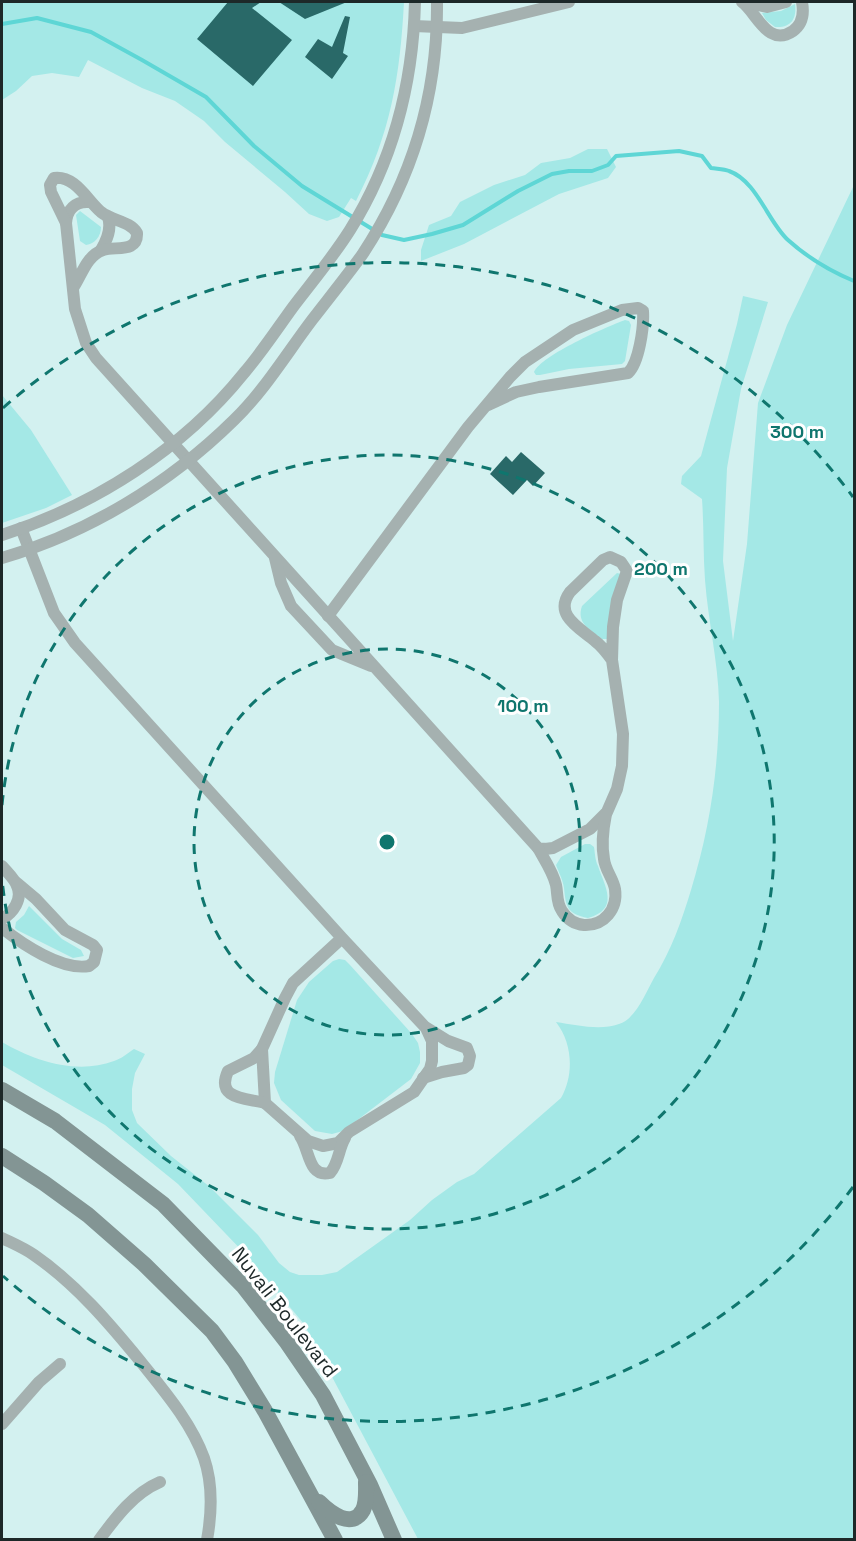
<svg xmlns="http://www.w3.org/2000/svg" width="856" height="1541" viewBox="0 0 856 1541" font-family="'Space Grotesk',sans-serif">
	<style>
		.green { fill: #a4e8e6 }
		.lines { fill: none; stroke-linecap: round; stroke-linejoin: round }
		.stream { stroke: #5ed6d5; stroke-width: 4 }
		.building { fill: #296968 }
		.minor { stroke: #a5b1b0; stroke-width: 12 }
		.secondary { stroke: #839594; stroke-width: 16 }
		.ring { fill: none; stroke: #0f766e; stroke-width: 3; stroke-dasharray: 10 8 }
		.labels { text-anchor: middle; stroke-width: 6; stroke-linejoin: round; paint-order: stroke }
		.street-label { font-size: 20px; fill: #1d2828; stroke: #fff }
		.centre { fill: #0f766e; stroke: #fff; stroke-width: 3 }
		.ring-label { font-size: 18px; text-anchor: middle; font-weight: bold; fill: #0f766e; stroke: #fff; stroke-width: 6; stroke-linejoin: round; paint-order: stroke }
	</style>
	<rect width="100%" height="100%" fill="#d3f1f0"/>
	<g class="green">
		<path d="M2 2H404C400 76 391 133 356 201L351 198 339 217 327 221 309 214 285 192 225 142 204 121 175 101 142 88 88 60 79 77 52 73 32 76 16 91 2 100Z"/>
		<path d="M795 4C797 19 791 28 775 27L766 20 762 13 781 11Z"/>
		<polygon points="588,149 607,149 616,167 608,178 559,194 464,244 421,261 421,250 429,225 451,216 460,202 494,185 525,175 541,163 570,158"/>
		<path d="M854 185V1539H418L304 1324 249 1258 178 1184 105 1125 2 1065V1042C34 1061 77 1075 114 1061 121 1059 128 1053 134 1049L145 1054 135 1073 132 1089V1110L137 1123 171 1156 210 1187 258 1235 279 1263 290 1272 299 1275H322L337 1272 410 1220 432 1200 457 1182 474 1174 561 1098C574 1075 573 1044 556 1022 576 1025 600 1031 619 1024 636 1019 646 992 654 978 671 951 682 920 691 890 710 828 719 767 719 702 718 661 708 621 705 580 703 553 704 526 702 499L681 484 682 476 701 456 737 324 743 296 768 302 741 389 727 468 723 561 733 641 747 544 758 403 787 325Z"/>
		<path d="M80 211 101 227C101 236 95 244 86 245L80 241 76 215Z"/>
		<path d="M625 320 629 321 631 325 625 361 622 364 569 369 540 375H536L534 372C542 355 606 327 625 320Z"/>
		<polygon points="2,395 31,430 72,495 46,508 2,523"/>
		<path d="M617 573 621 574 607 639H602C590 630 576 623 582 606Z"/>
		<path d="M585 844H590L594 847C595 853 595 860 598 866 605 887 620 909 588 918 567 914 566 907 564 888 563 880 559 873 556 865L561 857Z"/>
		<polygon points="29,906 62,939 81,950 84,956 73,958 17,930 15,928 16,922 24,915"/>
		<polygon points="339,959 345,960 350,965 412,1034 418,1043 420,1052 420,1063 411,1079 343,1131 332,1134 315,1131 281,1100 274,1083 275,1072 297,1000 309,982 333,961"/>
	</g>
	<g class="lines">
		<path class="stream" d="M2 24 37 18 91 32 142 60 206 97 254 146 302 186 382 235 404 240 432 234 463 225 518 191 552 174 569 171H592L608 165 616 156 679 151 702 156 711 168C717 169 724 169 729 171 757 181 768 222 788 240 808 258 830 271 854 281"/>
	</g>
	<g class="building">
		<polygon points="228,2 261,2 252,8 292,40 253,86 197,39"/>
		<polygon points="279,2 347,2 305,19"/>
		<polygon points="345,16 350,17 343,53 348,56 332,79 305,57 318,39 332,47"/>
		<polygon points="521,452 545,473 533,486 527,480 513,495 490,474 506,456 512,462"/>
	</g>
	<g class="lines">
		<g class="minor">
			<path d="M742 2C757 13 768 48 793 31 803 24 804 13 802 2"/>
			<polyline points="746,2 767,7 786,2"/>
			<polyline points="414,26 462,28 569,2"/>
			<path d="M66 223C67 210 75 201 89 202"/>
			<path d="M101 250C107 240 112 229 108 217"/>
			<path d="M73 288C82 275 86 256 103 250 116 246 138 253 137 233 130 221 112 221 101 212 87 200 75 175 54 178L50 185 51 192 66 223 75 309 86 343 96 358 538 848 545 849 553 848 590 829 607 812 617 789 622 766 623 734 612 660 613 627 617 600 627 571 621 562 610 557 603 560 570 592C553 615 580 628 595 641 602 646 607 653 612 660"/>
			<polyline points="21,528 54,613 75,643 342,938 426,1028 432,1041 432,1061 430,1069 414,1092 349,1132 338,1143 323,1146 308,1141 265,1103 262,1049 285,998 293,983 342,938"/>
			<path d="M2 535C95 505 183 449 244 373 262 352 277 329 293 307 312 282 333 257 350 230 393 161 413 83 415 2"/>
			<path d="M2 558C88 533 169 484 234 420 264 391 287 353 312 320 329 298 346 277 362 255 413 178 438 93 437 2"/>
			<polyline points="275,558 281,583 291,606 332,650 371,666"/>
			<path d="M328 616 468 427 510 377 525 362 573 330 622 310 638 308 643 311C644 327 639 363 628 373L539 387 516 392 488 405"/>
			<path d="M538 848C544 859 553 872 556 885 558 894 556 902 562 911 567 919 574 924 584 925 604 926 618 909 615 889 613 878 605 870 604 859 601 843 603 829 606 814"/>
			<path d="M2 866C7 872 15 879 17 886 23 899 13 913 2 919"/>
			<path d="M2 928C22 944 62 971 89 966L94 962 97 950 93 945 65 930 36 899 17 883"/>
			<path d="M262 1049 254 1058 228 1071C215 1100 247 1098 265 1103"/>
			<polyline points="423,1078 442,1072 464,1068 468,1065 470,1056 467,1048 448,1041 427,1028"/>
			<path d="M300 1136C310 1150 308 1178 330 1173 339 1163 338 1150 345 1138"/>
			<path d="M2 1238C12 1243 24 1248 34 1255 76 1284 109 1323 141 1362 164 1391 191 1422 204 1458 213 1484 212 1512 207 1540"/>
			<polyline points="2,1424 39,1382 60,1364"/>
			<path d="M99 1540C116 1517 134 1493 160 1482"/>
		</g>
		<g class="secondary">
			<polyline points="2,1090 55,1121 163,1204 244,1287 286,1341 323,1395 370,1485 394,1540"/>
			<polyline points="2,1156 44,1183 88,1215 144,1264 212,1331 235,1362 265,1411 335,1540"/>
			<path d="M319 1502C330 1513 352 1530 363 1510 367 1502 366 1490 366 1482"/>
		</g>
	</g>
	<g class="ring">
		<circle cx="387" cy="842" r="193"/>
		<path d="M2 805A387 387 0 1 1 2 879"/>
		<path d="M853 1187A580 580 0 0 1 3 1276M3 408A580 580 0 0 1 853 497"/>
	</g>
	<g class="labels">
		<g class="street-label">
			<text transform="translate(285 1312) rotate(52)" y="7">Nuvali Boulevard</text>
		</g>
	</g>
	<circle cx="387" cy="842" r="9" class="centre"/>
	<g class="ring-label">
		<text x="797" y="438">300 m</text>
		<text x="661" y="575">200 m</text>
		<text x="523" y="712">100 m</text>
	</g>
	<rect width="856" height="1541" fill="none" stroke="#1d2828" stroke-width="6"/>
</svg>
